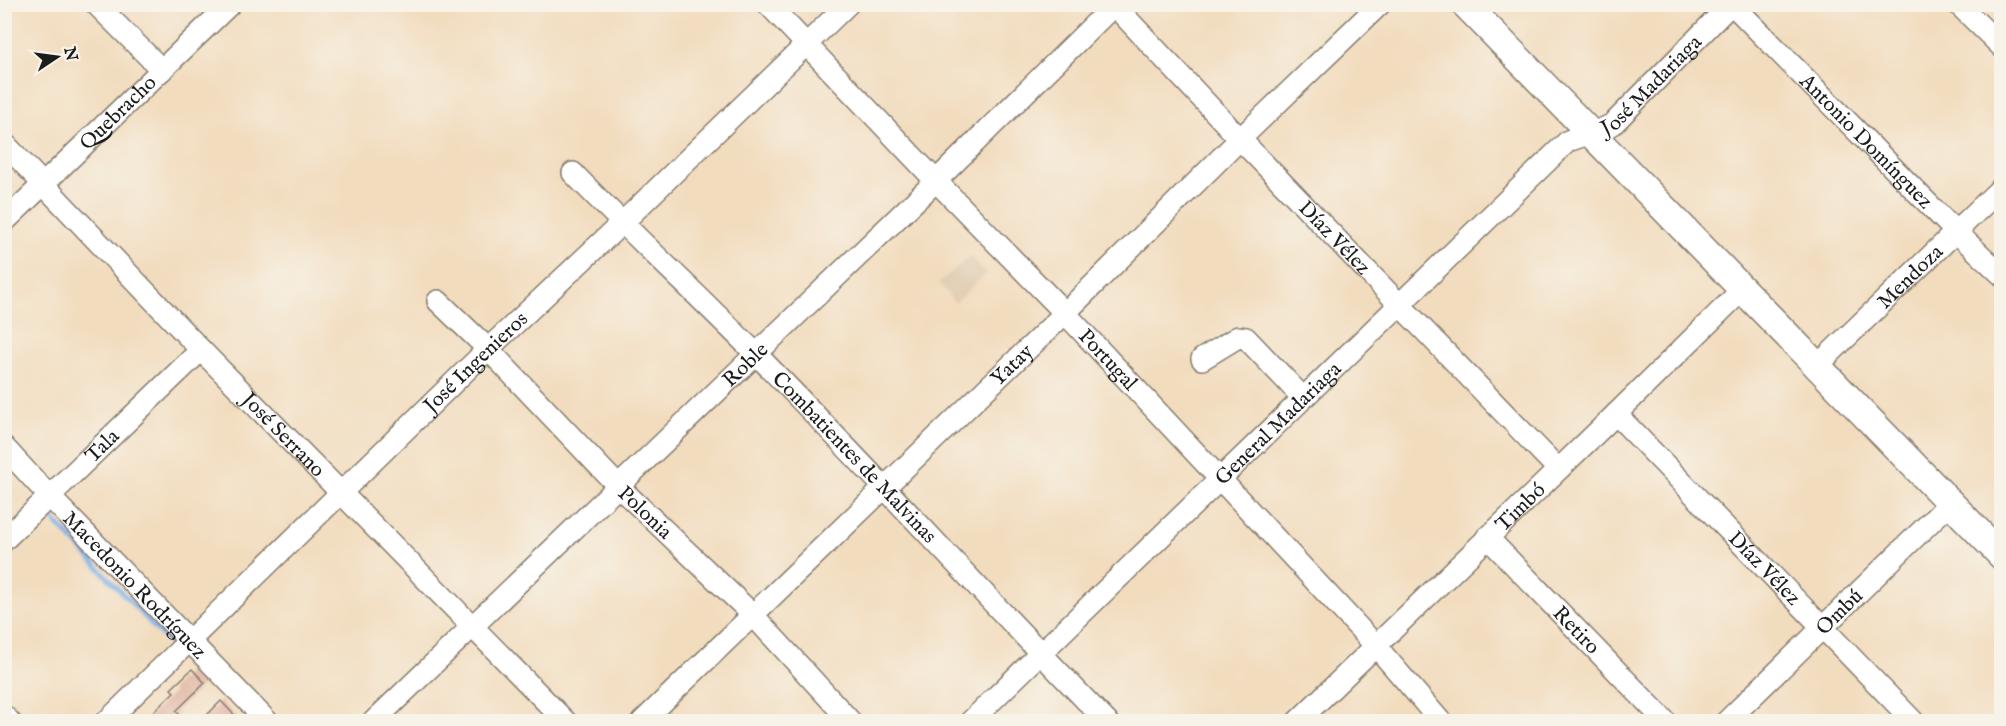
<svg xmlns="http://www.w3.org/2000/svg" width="2006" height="726" viewBox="0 0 2006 726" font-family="'IM FELL English',serif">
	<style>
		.built { fill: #e0ccb1 }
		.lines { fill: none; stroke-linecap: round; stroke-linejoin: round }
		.stream { stroke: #7db1ea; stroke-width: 4.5 }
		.building { fill: #ddac99 }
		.minor-casing { stroke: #877c6d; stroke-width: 24 }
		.major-casing { stroke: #877c6d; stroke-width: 30 }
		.minor { stroke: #fff; stroke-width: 21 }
		.major { stroke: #fff; stroke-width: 27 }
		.labels { text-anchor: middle; stroke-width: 6; stroke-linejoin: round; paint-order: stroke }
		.street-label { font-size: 21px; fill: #1c1c1c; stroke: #f7f3e8 }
	</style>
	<rect width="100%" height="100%" fill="#f7f3e8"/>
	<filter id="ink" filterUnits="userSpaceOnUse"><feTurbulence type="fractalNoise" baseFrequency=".0167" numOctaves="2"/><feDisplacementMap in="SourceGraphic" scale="12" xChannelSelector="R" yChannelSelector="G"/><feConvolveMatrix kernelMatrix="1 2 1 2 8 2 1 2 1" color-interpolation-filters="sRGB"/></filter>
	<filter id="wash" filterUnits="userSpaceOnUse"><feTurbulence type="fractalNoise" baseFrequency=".008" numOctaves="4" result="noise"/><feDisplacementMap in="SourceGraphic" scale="24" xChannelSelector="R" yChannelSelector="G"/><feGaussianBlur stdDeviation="1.35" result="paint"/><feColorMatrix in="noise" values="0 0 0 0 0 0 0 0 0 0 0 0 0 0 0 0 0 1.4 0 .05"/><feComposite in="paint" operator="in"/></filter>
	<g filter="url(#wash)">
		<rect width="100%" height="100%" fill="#f2dcbe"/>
		<polygon class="built" points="970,256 986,273 955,303 939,283"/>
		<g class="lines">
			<polyline class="stream" points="4,558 48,514 170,644"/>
		</g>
		<g id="blocks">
			<g class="building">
				<polygon points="192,669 205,683 176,711 179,714 171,722 143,722 174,692 171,689"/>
				<polygon points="221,701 241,722 200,722"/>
			</g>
		</g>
	</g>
	<g filter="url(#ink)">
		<use href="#blocks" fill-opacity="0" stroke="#877c6d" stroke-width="1.5"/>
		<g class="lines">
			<g class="minor-casing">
				<g id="minor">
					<polyline points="96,4 162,70"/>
					<path id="s1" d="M768 4 936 181 1065 313 1375 645 1441 722"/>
					<path id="s2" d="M1113 4 1240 139 1558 469"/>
					<path id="s3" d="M1732 4 1956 232 2002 275"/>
					<polyline points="1958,4 2002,47"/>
					<path id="s4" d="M4 143 201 350 566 722"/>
					<path id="s5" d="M573 173C633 235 696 293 757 355 875 475 989 601 1107 722"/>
					<path id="s6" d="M4 222 230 4"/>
					<path id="s7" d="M438 301 488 349 618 486 752 614 851 722"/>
					<polyline points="1202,359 1238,337 1246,338 1303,398"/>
					<path id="s8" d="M1817 366 2002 187"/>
					<path id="s9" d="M1616 414 1914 722"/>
					<path id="s10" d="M4 447 50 497 268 722"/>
					<path id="s11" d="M1487 537 1666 722"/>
					<path id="s12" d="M4 540 201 350"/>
					<polyline points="4,716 10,722"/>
					<path id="s13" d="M106 722 488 349 622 223 848 4"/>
					<path id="s14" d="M373 722 936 181 1115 4"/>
					<path id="s15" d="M642 722 1065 313 1240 139 1380 4"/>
					<path id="s16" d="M970 722 1568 141 1605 128 1613 124 1731 4"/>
					<path id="s17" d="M1297 722 1616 414 1743 289"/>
					<path id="s18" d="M1726 722 1950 503"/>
				</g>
			</g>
			<g class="major-casing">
				<polyline id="major" points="1465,4 2002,556"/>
			</g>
			<use href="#minor" class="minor"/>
			<use href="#major" class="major"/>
		</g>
	</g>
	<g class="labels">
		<g class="street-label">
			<text dy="7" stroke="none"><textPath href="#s16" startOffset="936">José Madariaga</textPath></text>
			<text dy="7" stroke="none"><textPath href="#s6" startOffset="158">Quebracho</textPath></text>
			<text dy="7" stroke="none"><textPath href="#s3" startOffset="192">Antonio Domínguez</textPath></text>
			<text dy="7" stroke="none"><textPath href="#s2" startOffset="322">Díaz Vélez</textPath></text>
			<text dy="7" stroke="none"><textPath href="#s8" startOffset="129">Mendoza</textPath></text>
			<text dy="7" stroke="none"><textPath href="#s1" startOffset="492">Portugal</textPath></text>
			<text dy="7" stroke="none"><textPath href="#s13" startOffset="516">José Ingenieros</textPath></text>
			<text dy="7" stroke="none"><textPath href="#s14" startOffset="516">Roble</textPath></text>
			<text dy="7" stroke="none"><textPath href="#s15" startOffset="514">Yatay</textPath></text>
			<text dy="7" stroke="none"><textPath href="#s16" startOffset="429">General Madariaga</textPath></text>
			<text dy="7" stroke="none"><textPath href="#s4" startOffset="404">José Serrano</textPath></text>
			<text dy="7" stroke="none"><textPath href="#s12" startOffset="136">Tala</textPath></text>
			<text dy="7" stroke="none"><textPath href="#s5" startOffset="400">Combatientes de Malvinas</textPath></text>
			<text dy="7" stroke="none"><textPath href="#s17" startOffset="310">Timbó</textPath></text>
			<text dy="7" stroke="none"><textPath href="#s7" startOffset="296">Polonia</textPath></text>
			<text dy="7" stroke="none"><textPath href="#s9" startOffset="214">Díaz Vélez</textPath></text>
			<text dy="7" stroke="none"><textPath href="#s10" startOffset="190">Macedonio Rodríguez</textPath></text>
			<text dy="7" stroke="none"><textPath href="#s18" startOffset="158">Ombú</textPath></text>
			<text dy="7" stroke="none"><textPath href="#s11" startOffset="129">Retiro</textPath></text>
		</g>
	</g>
	<rect width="2006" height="726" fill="none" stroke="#f7f3e8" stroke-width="24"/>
	<g transform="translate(57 57) rotate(77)" stroke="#f7f3e8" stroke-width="4.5" paint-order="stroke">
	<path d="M0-4.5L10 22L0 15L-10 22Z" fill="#1c1c1c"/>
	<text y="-9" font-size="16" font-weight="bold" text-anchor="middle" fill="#1c1c1c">N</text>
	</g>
</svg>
